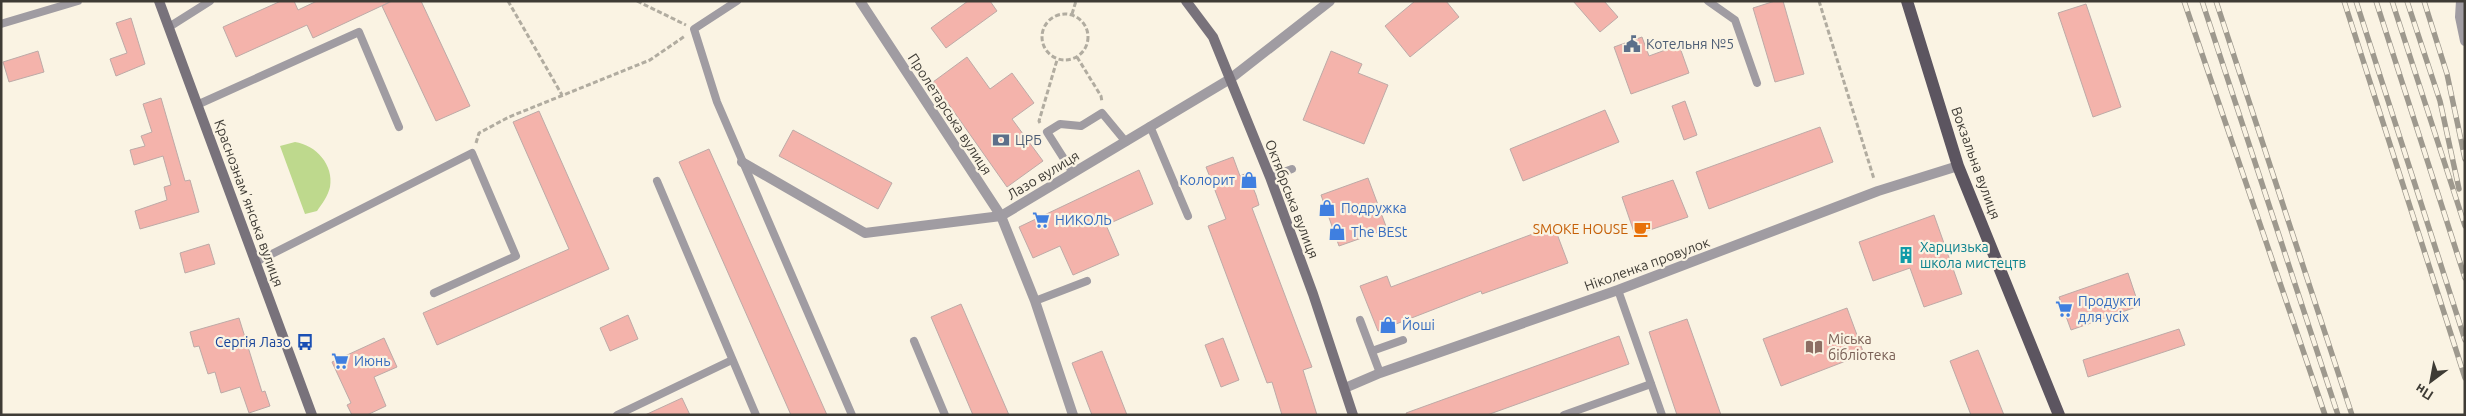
<svg xmlns="http://www.w3.org/2000/svg" width="2466" height="416" viewBox="0 0 2466 416" font-family="Ubuntu,sans-serif">
	<style>
		.green { fill: #bed98d }
		.building { fill: #f4b3ab; stroke: #bdaaa7 }
		.lines { fill: none; stroke-linecap: round; stroke-linejoin: round }
		.path { stroke: #b1aca0; stroke-width: 3; stroke-dasharray: 5 2.5; stroke-linecap: butt }
		.lane { stroke: #a09ca2; stroke-width: 8 }
		.street { stroke: #a09ca2; stroke-width: 10 }
		.secondary { stroke: #78727b; stroke-width: 10 }
		.primary { stroke: #5c5560; stroke-width: 12 }
		.rail-casing { stroke: #9e998e; stroke-width: 5.5 }
		.rail { stroke: #faf3e3; stroke-width: 4; stroke-dasharray: 11; stroke-linecap: butt }
		.labels { text-anchor: middle; stroke-width: 4.5; stroke-linejoin: round; paint-order: stroke }
		.service-label { font-size: 14px; fill: #4e5e75; stroke: #faf3e3; text-anchor: start }
		.street-label { font-size: 14px; fill: #3e3b35; stroke: #faf3e3 }
		.shop-label { font-size: 14px; fill: #366cbe; stroke: #faf3e3; text-anchor: start }
		.food-label { font-size: 14px; fill: #c56008; stroke: #faf3e3; text-anchor: end }
		.culture-label { font-size: 14px; fill: #0d838f; stroke: #faf3e3; text-anchor: start }
		.education-label { font-size: 14px; fill: #785e54; stroke: #faf3e3; text-anchor: start }
		.transit-label { font-size: 14px; fill: #164399; stroke: #faf3e3; text-anchor: end }
	</style>
	<rect width="100%" height="100%" fill="#faf3e3"/>
	<path class="green" d="M295 142C316 145 334 165 330 187 328 196 322 204 317 211L305 214 280 146Z"/>
	<g class="building">
		<polygon points="281,1 294,1 298,10 317,1 392,1 313,38 307,25 236,57 223,27"/>
		<polygon points="392,1 421,1 470,106 436,121 382,6"/>
		<polygon points="968,1 990,1 997,11 946,48 931,28"/>
		<polygon points="1415,1 1446,1 1459,17 1410,57 1385,26"/>
		<polygon points="1573,1 1604,1 1618,17 1600,32"/>
		<polygon points="1775,1 1783,1 1804,74 1775,82 1753,8"/>
		<polygon points="2086,4 2121,107 2093,117 2058,13"/>
		<polygon points="131,18 145,64 116,76 110,59 127,53 116,23"/>
		<polygon points="1642,37 1649,56 1679,45 1689,73 1631,94 1614,47"/>
		<polygon points="38,51 44,72 9,82 3,62"/>
		<polygon points="1331,51 1362,64 1358,73 1388,85 1364,144 1303,120"/>
		<polygon points="967,57 990,89 1012,73 1034,103 1012,119 1043,161 1007,187 933,82"/>
		<polygon points="161,98 185,181 190,180 199,212 140,229 135,211 167,200 164,187 171,185 163,156 134,165 130,150 145,146 141,136 152,132 143,104"/>
		<polygon points="1685,101 1697,135 1684,140 1672,106"/>
		<polygon points="1605,110 1619,142 1523,181 1510,149"/>
		<polygon points="539,111 609,269 437,345 423,313 569,249 513,122"/>
		<polygon points="1820,127 1833,162 1709,209 1696,172"/>
		<polygon points="793,130 892,183 878,209 779,156"/>
		<polygon points="709,149 827,415 791,415 679,162"/>
		<polygon points="1233,157 1240,176 1247,173 1256,195 1259,205 1252,208 1312,367 1303,370 1317,415 1282,415 1272,382 1267,383 1208,226 1226,219 1206,167"/>
		<polygon points="1139,170 1153,204 1106,225 1119,255 1073,275 1060,246 1033,258 1019,227"/>
		<polygon points="1368,178 1387,229 1339,246 1321,195"/>
		<polygon points="1673,180 1688,217 1635,235 1622,197"/>
		<polygon points="1934,215 1962,294 1924,307 1910,268 1873,281 1859,242"/>
		<polygon points="1554,226 1568,263 1482,294 1481,291 1378,331 1360,286 1387,276 1391,287"/>
		<polygon points="209,244 215,264 185,273 180,253"/>
		<polygon points="2128,273 2139,306 2071,330 2059,297"/>
		<polygon points="961,304 1009,415 973,415 931,317"/>
		<polygon points="1847,308 1864,354 1781,386 1763,339"/>
		<polygon points="628,315 638,339 610,351 600,328"/>
		<polygon points="239,318 262,392 265,391 270,406 249,413 240,387 221,393 215,372 208,374 199,346 194,347 190,332"/>
		<polygon points="1687,319 1721,415 1677,415 1649,332"/>
		<polygon points="2179,329 2185,345 2088,377 2083,360"/>
		<polygon points="1619,336 1629,364 1487,415 1407,415 1406,413"/>
		<polygon points="384,338 397,367 374,377 386,406 367,415 352,415 347,405 351,403 332,362"/>
		<polygon points="1223,338 1239,380 1221,387 1205,345"/>
		<polygon points="1978,350 2004,415 1971,415 1950,361"/>
		<polygon points="1102,351 1127,415 1092,415 1072,363"/>
		<polygon points="682,398 690,415 645,415"/>
	</g>
	<g class="lines">
		<g class="path">
			<polyline points="508,1 562,95"/>
			<polyline points="637,1 686,25"/>
			<polyline points="1819,1 1874,179"/>
			<polyline points="1072,14 1076,1"/>
			<circle cx="1065" cy="37" r="23"/>
			<polyline points="1077,57 1101,96 1102,102"/>
			<polyline points="1040,123 1039,121 1057,60"/>
			<polyline points="476,143 479,133 509,117 650,60 685,36"/>
		</g>
		<g class="lane">
			<polyline points="737,1 694,29 717,102 852,415"/>
			<polyline points="1708,1 1735,20 1757,83"/>
			<polyline points="1,24 78,1"/>
			<polyline points="169,27 210,1"/>
			<polyline points="199,104 359,32 399,127"/>
			<polyline points="1150,126 1188,216"/>
			<polyline points="1073,173 1047,132 1060,124 1081,126 1102,113 1126,142"/>
			<polyline points="1270,177 1292,169"/>
			<polyline points="657,181 756,415"/>
			<polyline points="256,262 472,153 516,256 434,293"/>
			<polyline points="1618,290 1662,415"/>
			<polyline points="1035,301 1087,281"/>
			<polyline points="1360,320 1380,373"/>
			<polyline points="914,341 945,415"/>
			<polyline points="1372,351 1403,340"/>
			<polyline points="617,415 732,360"/>
			<polyline points="1564,415 1651,384"/>
		</g>
		<g class="street">
			<polyline points="860,1 1001,216 1035,301 1073,415"/>
			<polyline points="2461,1 2460,17 2465,41"/>
			<polyline points="742,162 865,233 1001,216 1230,79 1330,1"/>
			<polyline points="1345,388 1380,373 1618,290 1878,191 1958,166"/>
		</g>
		<g class="secondary">
			<polyline points="159,1 312,415"/>
			<polyline points="1186,1 1213,37 1270,177 1313,294 1353,415"/>
		</g>
		<polyline class="primary" points="1907,1 1958,166 2059,415"/>
		<g class="rail-casing">
			<g id="rail">
				<polyline points="2184,1 2325,415"/>
				<polyline points="2202,1 2338,415"/>
				<polyline points="2216,1 2352,415"/>
				<polyline points="2344,1 2465,378"/>
				<polyline points="2356,1 2465,340"/>
				<polyline points="2376,1 2465,278"/>
				<polyline points="2392,1 2465,226"/>
				<polyline points="2407,1 2440,101 2459,189"/>
				<polyline points="2424,1 2447,74 2465,159"/>
			</g>
		</g>
		<use href="#rail" class="rail"/>
	</g>
	<defs>
		<g id="civic-bare" transform="scale(1.35)"><path d="M-.6-6.5H3V-4.5H.6V-3L4-1V1h2V6H-6V1h2V-1L-.6-3ZM-1.2 2.5V6h2.4V2.5Z" fill="#5c6f8a" stroke="#faf3e3" stroke-width="2.5" paint-order="stroke"/></g>
		<g id="bank-bare" transform="scale(1.35)"><path d="M-6-4H6V4H-6ZM0-2.3a2.3 2.3 0 1 0 0 4.6a2.3 2.3 0 1 0 0-4.6Z" fill="#5c6f8a" stroke="#faf3e3" stroke-width="2.5" paint-order="stroke"/></g>
		<g id="shop-bare" transform="scale(1.35)"><path d="M-5-2.5h2.3a2.7 3.5 0 0 1 5.4 0H5L5.5 6h-11ZM-1.5-2.5h3a1.5 2.3 0 0 0-3 0Z" fill="#3f7fe0" stroke="#faf3e3" stroke-width="2.5" paint-order="stroke"/></g>
		<g id="supermarket-bare" transform="scale(1.35)"><path d="M-6-5.5h2.5l.6 2H6L4.5 2H-2.5L-4.4-4H-6ZM-1.5 3.2a1.3 1.3 0 1 0 .1 0ZM3 3.2a1.3 1.3 0 1 0 .1 0Z" fill="#3f7fe0" stroke="#faf3e3" stroke-width="2.5" paint-order="stroke"/></g>
		<g id="cafe-bare" transform="scale(1.35)"><path d="M-5.5-4.5H6V0H3Q3 3.5 0 3.5H-2.5Q-5.5 3.5-5.5 0ZM3-3.2v2h1.7v-2ZM-6 4.5H4V6H-6Z" fill="#e8710a" stroke="#faf3e3" stroke-width="2.5" paint-order="stroke"/></g>
		<g id="building-bare" transform="scale(1.35)"><path d="M-4-6H4V6H1V3H-1V6H-4ZM-2.5-4.3h1.7v1.8h-1.7ZM.8-4.3h1.7v1.8H.8ZM-2.5-1h1.7V.8h-1.7ZM.8-1h1.7V.8H.8Z" fill="#0f9aa8" stroke="#faf3e3" stroke-width="2.5" paint-order="stroke"/></g>
		<g id="bus-bare" transform="scale(1.35)"><path d="M-5-6H5V4H4V6H2V4H-2V6H-4V4H-5ZM-3.5-4V0h7V-4ZM-3.5 1.2v1.5H-2V1.2ZM2 1.2v1.5H3.5V1.2Z" fill="#1a4fb4" stroke="#faf3e3" stroke-width="2.5" paint-order="stroke"/></g>
		<g id="library-bare" transform="scale(1.35)"><path d="M-6-4Q-3-5.5-.7-3.5V5Q-3 3-6 4ZM6-4Q3-5.5 .7-3.5V5Q3 3 6 4Z" fill="#8d6e63" stroke="#faf3e3" stroke-width="2.5" paint-order="stroke"/></g>
	</defs>
	<g fill-rule="evenodd">
		<use href="#civic-bare" x="1632" y="44"/>
		<use href="#bank-bare" x="1001" y="140"/>
		<use href="#shop-bare" x="1249" y="180"/>
		<use href="#shop-bare" x="1327" y="208"/>
		<use href="#supermarket-bare" x="1041" y="220"/>
		<use href="#cafe-bare" x="1642" y="229"/>
		<use href="#shop-bare" x="1337" y="232"/>
		<use href="#building-bare" x="1906" y="255"/>
		<use href="#supermarket-bare" x="2064" y="309"/>
		<use href="#shop-bare" x="1388" y="325"/>
		<use href="#bus-bare" x="305" y="342"/>
		<use href="#library-bare" x="1814" y="347"/>
		<use href="#supermarket-bare" x="340" y="361"/>
	</g>
	<g class="labels">
		<g class="service-label">
			<text x="1646" y="49">Котельня №5</text>
			<text x="1015" y="145">ЦРБ</text>
		</g>
		<g class="street-label">
			<text transform="translate(950 114) rotate(57)" y="5">Пролетарська вулиця</text>
			<text transform="translate(1976 163) rotate(70)" y="5">Вокзальна вулиця</text>
			<text transform="translate(1043 175) rotate(-31)" y="5">Лазо вулиця</text>
			<text transform="translate(1292 199) rotate(69)" y="5">Октябрська вулиця</text>
			<text transform="translate(249 203) rotate(70)" y="5">Краснознамʼянська вулиця</text>
			<text transform="translate(1647 264) rotate(-20)" y="5">Ніколенка провулок</text>
		</g>
		<g class="shop-label">
			<text x="1235" y="185" text-anchor="end">Колорит</text>
			<text x="1341" y="213">Подружка</text>
			<text x="1055" y="225">НИКОЛЬ</text>
			<text x="1351" y="237">The BESt</text>
			<text x="2078" y="306">Продукти<tspan x="2078" dy="16">для усіх</tspan></text>
			<text x="1402" y="330">Йоші</text>
			<text x="354" y="366">Июнь</text>
		</g>
		<g class="food-label">
			<text x="1628" y="234">SMOKE HOUSE</text>
		</g>
		<g class="culture-label">
			<text x="1920" y="252">Харцизька<tspan x="1920" dy="16">школа мистецтв</tspan></text>
		</g>
		<g class="education-label">
			<text x="1828" y="344">Міська<tspan x="1828" dy="16">бібліотека</tspan></text>
		</g>
		<g class="transit-label">
			<text x="291" y="347">Сергія Лазо</text>
		</g>
	</g>
	<rect width="2466" height="416" fill="none" stroke="#3e3b35" stroke-width="5"/>
	<g transform="translate(2431 381) rotate(212)" stroke="#faf3e3" stroke-width="4" paint-order="stroke">
	<path d="M0-4L9 19L0 12L-9 19Z" fill="#3e3b35"/>
	<text y="-8" font-size="14" font-weight="bold" text-anchor="middle" fill="#3e3b35">Пн</text>
	</g>
</svg>
